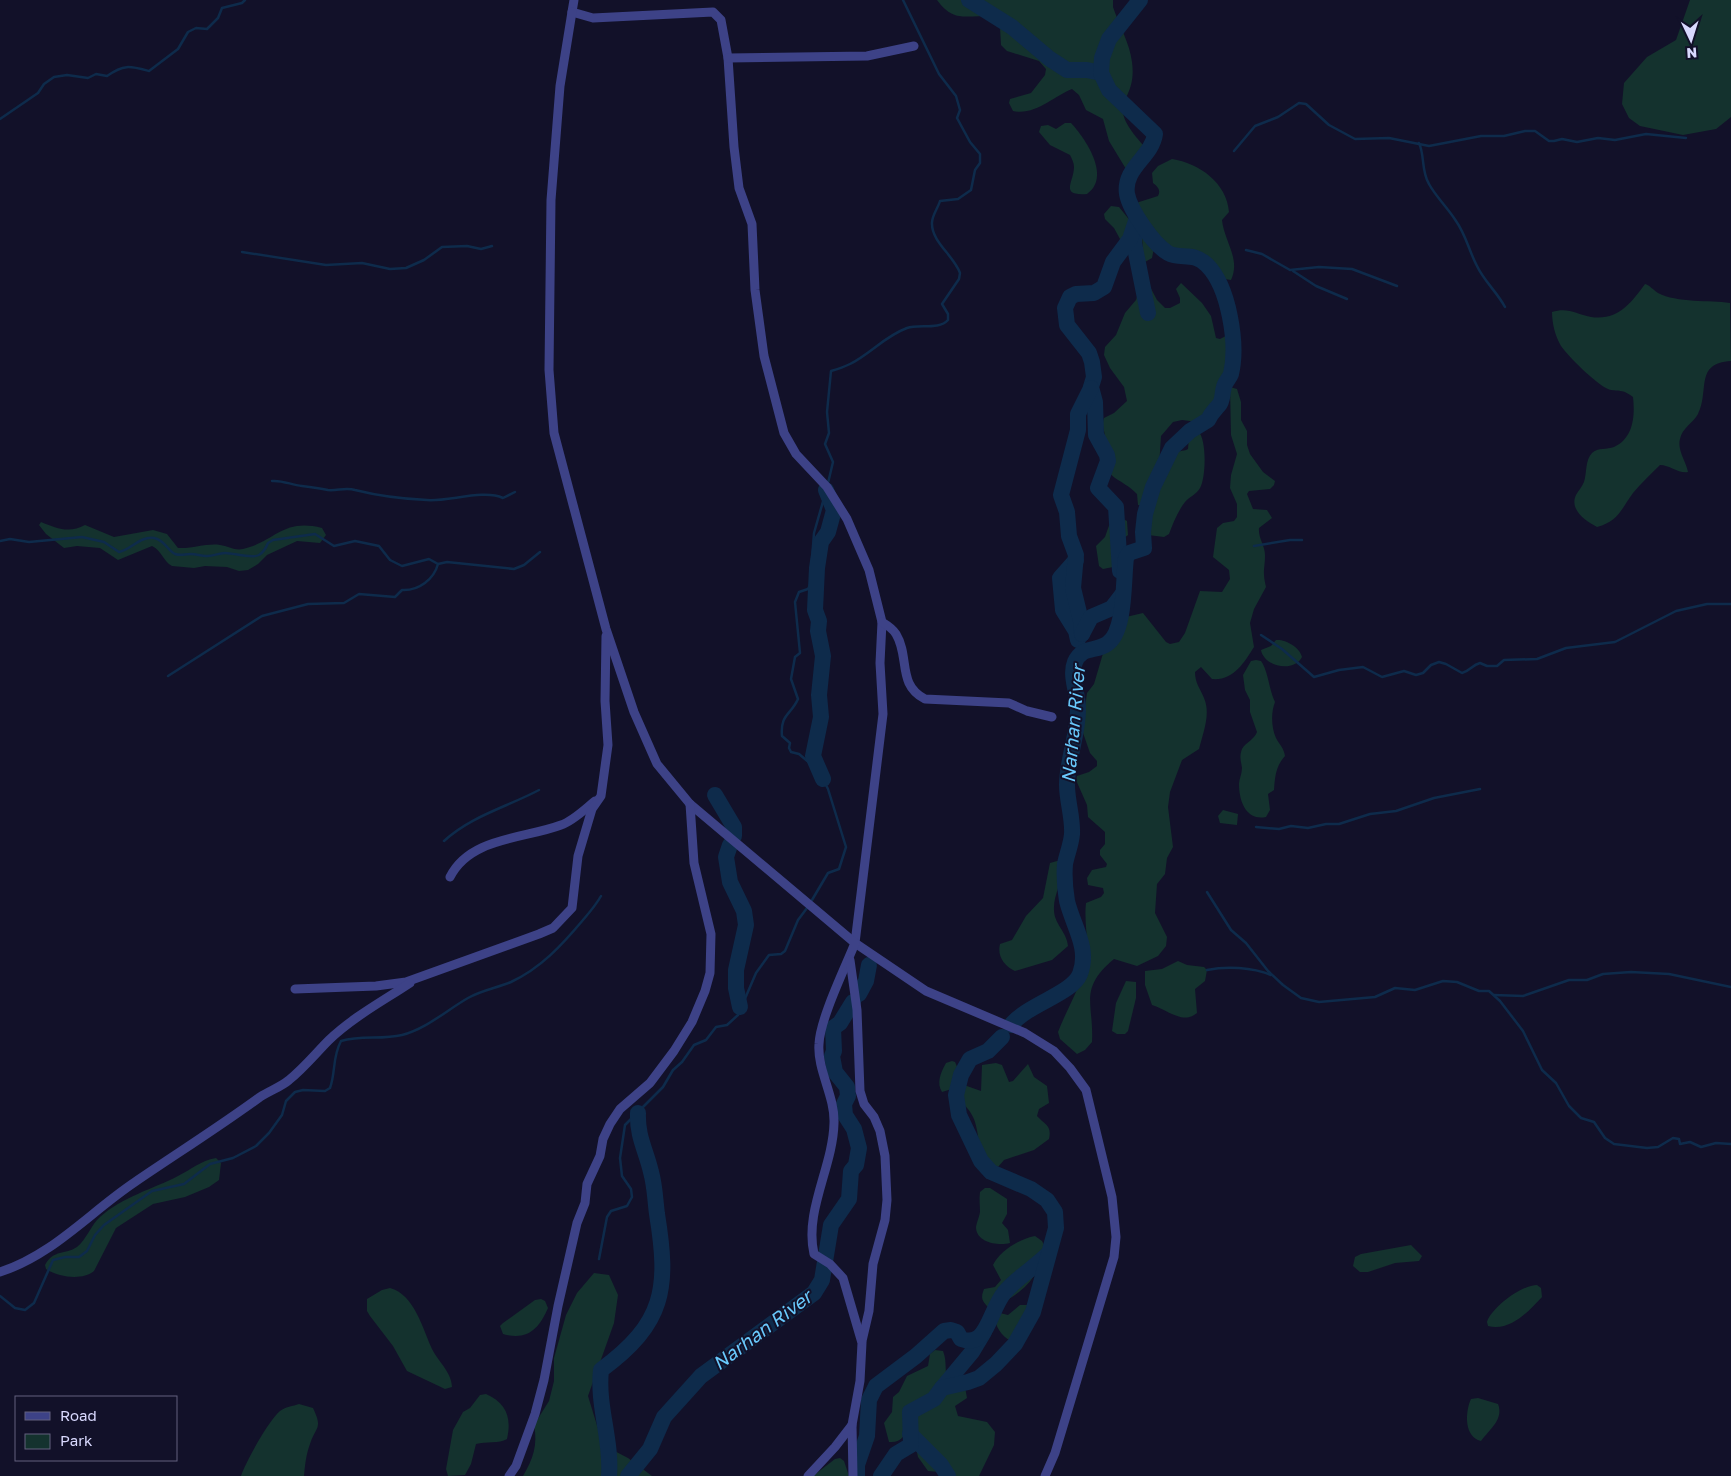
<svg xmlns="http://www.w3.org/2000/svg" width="1731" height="1476" viewBox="0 0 1731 1476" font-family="'Golos Text',sans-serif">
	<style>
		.green { fill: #14322e }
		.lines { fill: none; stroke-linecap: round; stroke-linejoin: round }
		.stream { stroke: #0e2b4b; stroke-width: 2.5 }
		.river { stroke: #0e2b4b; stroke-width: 16 }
		.minor { stroke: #3d4287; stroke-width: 9 }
		.labels { text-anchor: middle; stroke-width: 4; stroke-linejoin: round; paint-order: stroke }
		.water-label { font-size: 19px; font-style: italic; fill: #69c9fc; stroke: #121129 }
	</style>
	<rect width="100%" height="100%" fill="#121129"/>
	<g class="green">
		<path d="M937 0H1113V7C1119 25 1130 44 1132 62 1138 106 1101 99 1144 146L1136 171 1126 169 1109 141 1103 119 1086 110 1079 95 1072 89C1054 96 1035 116 1013 111L1009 103 1010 99 1031 93 1045 75 1046 69 1039 61 1007 51 1001 45 1000 27 995 18C969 12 956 26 937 0Z"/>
		<polygon points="1690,0 1731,0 1731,117 1716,129 1683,135 1640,126 1629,118 1622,104 1624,83 1647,57 1676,40"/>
		<path d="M1065 123H1071C1085 138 1112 177 1087 194 1059 196 1074 182 1074 167 1074 163 1072 159 1070 155L1050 145 1039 132 1041 126 1048 125 1056 129Z"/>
		<path d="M1172 159C1199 163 1227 183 1229 212L1222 220C1224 241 1241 259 1231 280L1219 278 1201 253 1167 247 1138 214 1136 203 1158 196C1161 190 1158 187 1153 183L1152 173 1158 166Z"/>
		<polygon points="1111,206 1119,207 1132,223 1127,238 1120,239 1114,228 1105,219 1104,214"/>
		<path d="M1145 233C1158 239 1154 247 1152 258L1145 262 1143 256 1142 235Z"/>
		<path d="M1148 283 1157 300 1165 308H1170L1180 303V298L1176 289 1181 283 1202 303 1211 316 1216 338 1220 339 1228 335C1241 361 1217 404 1198 422L1182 420 1173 422 1161 436 1159 467 1145 503 1141 505H1138L1137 494C1122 478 1104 480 1103 453 1103 448 1106 443 1105 438 1105 430 1101 426 1104 418L1114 413 1127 401 1124 387 1110 368 1104 355 1105 347 1116 335 1125 313 1136 300 1141 284Z"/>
		<path d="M1645 284C1651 286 1653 290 1658 293 1677 303 1710 300 1730 303L1731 361C1694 363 1710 391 1698 414 1693 423 1682 428 1680 439 1677 450 1686 461 1688 472 1679 474 1670 465 1660 465 1651 474 1641 483 1633 493 1621 509 1619 521 1597 527 1586 521 1569 510 1576 495 1578 491 1582 487 1584 482 1587 473 1585 460 1592 453 1598 447 1607 450 1614 447 1634 438 1635 415 1633 397 1620 387 1618 393 1608 389 1596 384 1568 356 1561 346 1555 336 1552 323 1552 312 1568 307 1576 314 1591 317 1618 321 1631 303 1645 284Z"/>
		<path d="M1230 387 1237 389 1241 402V420L1247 431V445L1250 454 1263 472 1275 481 1274 485 1270 489 1249 491 1247 494 1253 509 1267 510 1272 518 1259 528C1258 538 1265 545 1265 555 1265 569 1262 571 1266 587L1254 609 1250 623 1254 647C1244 663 1233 681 1212 679L1201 667 1195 672C1195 683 1200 688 1204 698 1211 714 1203 733 1199 749L1182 760 1170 792 1168 807 1173 847 1167 858 1165 874 1157 884 1155 913 1167 937 1166 946 1158 956 1137 966 1114 959C1078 989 1094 1003 1092 1042L1085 1050 1077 1054 1060 1039 1058 1032C1068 1006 1084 982 1087 954 1088 937 1084 920 1086 903L1101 897 1104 893 1103 888 1088 885 1087 878 1092 870 1106 867 1107 864 1100 855V850L1105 844V832L1088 817 1087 805 1076 780 1077 776 1089 772 1097 766V761L1090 753 1082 730 1087 693 1094 684 1104 650 1115 641 1122 622 1126 617 1143 613 1166 642 1170 644 1179 642 1185 633 1200 591 1222 592 1230 579 1229 570 1213 557 1217 528 1223 523 1234 521 1237 517V504L1230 488 1231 475 1237 454 1231 435Z"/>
		<path d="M1198 431C1207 439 1206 478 1200 488 1197 494 1189 497 1185 502 1178 511 1173 523 1169 534L1164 537 1148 535C1139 521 1161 465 1173 454 1177 450 1183 452 1188 449L1189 436Z"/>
		<polygon points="1121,518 1127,521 1128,535 1119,542 1113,567 1103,569 1099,566 1096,546 1105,537 1111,520"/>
		<path d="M41 522C56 528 69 534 85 525L114 537 153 530 167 534 178 548C192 549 207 543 220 545 228 546 235 551 243 549 275 542 282 518 322 528L326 535 320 543 297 541 267 555 258 564 248 570 239 571 227 567 205 566 194 568 172 566C163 561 162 551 152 546L118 560 100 548 77 546 64 548 46 534 39 525Z"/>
		<path d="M1276 640C1285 639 1300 647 1302 657 1294 673 1264 667 1261 650L1271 646Z"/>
		<path d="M1256 660 1261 661C1268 670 1269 690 1275 702 1271 712 1271 727 1276 738 1279 744 1284 748 1285 756 1276 766 1275 776 1274 790L1268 794 1270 810 1266 817C1246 821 1239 801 1239 784 1239 779 1242 774 1242 768 1241 761 1239 757 1242 749 1246 742 1254 740 1257 732L1250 712V700L1245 690 1243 675 1251 661Z"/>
		<polygon points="1223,810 1238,814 1237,825 1220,823 1218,816"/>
		<path d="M1057 861H1062C1065 879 1053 893 1054 910 1054 924 1067 932 1068 946L1052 960 1015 971C1004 966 997 956 1000 944L1012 940 1026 916 1043 898 1050 863Z"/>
		<path d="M1178 961 1187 965 1204 967 1207 970 1205 981 1195 989 1197 1013C1183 1025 1168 1010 1152 1005L1145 985V971L1162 969Z"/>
		<polygon points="1126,981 1136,982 1136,998 1128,1031 1125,1034 1117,1034 1112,1031 1116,1003"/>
		<path d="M952 1061 955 1062 959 1071 955 1088 942 1092C936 1083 941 1072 946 1063Z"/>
		<path d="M996 1063 1002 1065 1009 1082 1013 1081 1028 1064 1034 1077 1047 1086 1049 1103 1039 1109 1037 1116C1045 1125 1052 1125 1049 1139L1034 1150 1004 1160 998 1167C975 1160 981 1133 973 1117 967 1104 960 1106 960 1089L964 1085 981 1091 982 1065Z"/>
		<path d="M216 1158 221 1163 219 1180 209 1187 185 1197 153 1204 116 1228 94 1271C82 1281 58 1277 46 1269L45 1265C54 1249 65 1255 77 1247 86 1240 91 1225 100 1217 122 1197 153 1189 178 1176 192 1169 200 1161 216 1158Z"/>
		<path d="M985 1188H990L1007 1199V1214L1002 1223 1008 1230 1010 1243C999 1246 977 1243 976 1228 976 1224 979 1218 980 1212 980 1206 979 1199 980 1192Z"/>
		<path d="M1035 1236 1042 1241 1046 1249C1041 1257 1040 1266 1035 1274 1027 1289 1004 1305 988 1307 981 1300 981 1297 984 1289L995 1287 1001 1280 993 1265C1000 1251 1019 1239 1035 1236Z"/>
		<polygon points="1411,1245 1422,1256 1419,1261 1395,1263 1368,1272 1360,1272 1353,1266 1355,1257 1361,1254"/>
		<path d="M594 1273 609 1275 618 1295 614 1323 588 1396 603 1445 628 1458 652 1476H523C533 1459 538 1445 534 1425L549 1401 554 1381V1358L566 1315 577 1293Z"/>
		<path d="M1537 1285 1541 1288 1542 1297C1529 1311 1510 1332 1488 1326L1487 1322C1492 1307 1522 1285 1537 1285Z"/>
		<path d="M390 1288C414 1294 423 1329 432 1349 439 1363 451 1371 452 1387L445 1389 407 1371 393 1346 370 1316 367 1311V1299L382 1290Z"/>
		<path d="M541 1299 545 1301 548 1308C539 1329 527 1341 503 1334L500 1326 503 1323 535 1300Z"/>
		<path d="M1020 1305H1028L1036 1309C1038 1328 1029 1337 1011 1341 1001 1336 996 1327 994 1316L1000 1313 1008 1315Z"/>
		<path d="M935 1350 943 1351C948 1363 943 1374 950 1386L965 1387 967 1398 955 1406 958 1416 987 1422 995 1432 994 1445 979 1476H942L940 1472 928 1471 918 1457 912 1430 908 1428C903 1437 901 1443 889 1442L884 1423 892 1412 893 1397 899 1392 907 1376 928 1366 930 1354Z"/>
		<path d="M486 1394C506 1403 512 1417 507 1439 499 1444 486 1441 476 1444L471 1464 465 1475 448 1476 446 1469 453 1430 463 1412 470 1408 480 1395Z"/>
		<path d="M1478 1398 1498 1404C1504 1419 1490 1429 1481 1441 1464 1437 1465 1412 1471 1399Z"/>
		<path d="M299 1404 313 1408C323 1429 316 1426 310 1444 306 1455 305 1465 304 1476H241C246 1461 269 1420 280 1411 285 1407 293 1406 299 1404Z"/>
		<polygon points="840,1458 844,1461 849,1476 813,1476 835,1459"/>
	</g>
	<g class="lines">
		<g class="stream">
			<path d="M0 119 38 93 44 84 54 77 67 75 88 78 96 74 107 76C124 64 130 66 149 71L178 49 188 32 196 28 207 29 218 18 222 8 242 3 245 0"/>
			<path d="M1419 143C1425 156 1421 171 1429 184 1436 197 1448 208 1456 221 1466 235 1469 251 1477 266 1484 281 1497 292 1505 307"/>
			<polyline points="1234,151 1255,126 1278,117 1299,103 1306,104 1329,125 1355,139 1389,138 1429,146 1481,136 1504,136 1525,131 1535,131 1549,141 1554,141 1562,139 1577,142 1598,138 1615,140 1646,134 1686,138"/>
			<polyline points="1246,250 1262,254 1290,270 1319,267 1352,269 1397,286"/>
			<polyline points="242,252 326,265 362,263 390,269 406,268 424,260 442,247 467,246 481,249 492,246"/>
			<polyline points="1293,271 1316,286 1347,299"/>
			<path d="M272 481C283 480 291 485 302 486 311 487 319 488 328 490 337 491 346 487 355 490 379 496 403 499 427 500 447 502 484 489 503 498L515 492"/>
			<path d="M828 483 833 462 825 444 829 433 827 412 831 371C838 369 844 367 850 364 870 354 885 336 907 328 919 324 939 330 948 320V314L942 304 959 279 960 273C954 256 932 242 932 224 931 217 938 208 940 201L958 199 971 190 975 170 980 163V154L970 142 957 118 960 110 956 96 939 74 903 0"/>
			<path d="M0 541 10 539 29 542 82 537 104 542 119 552C132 549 140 536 154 538 165 540 167 550 175 554 180 556 185 554 191 554 196 554 201 556 206 556 212 557 218 553 225 553 234 553 252 559 259 555 264 552 266 548 268 543L273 540 315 534 334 546 355 541 379 546 390 560 402 566 429 559 438 564"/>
			<polyline points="1254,546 1290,540 1302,540"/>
			<path d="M1261 635 1282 649 1314 677 1339 670 1363 667 1382 677 1404 671 1416 675 1423 673 1431 665 1439 662 1446 664 1462 673C1470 671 1472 665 1480 663L1487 666H1497L1504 660 1537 659 1566 648 1615 642 1676 611 1707 604H1731"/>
			<path d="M168 676 262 616 308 604 344 603 359 594 395 597 402 590C419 591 434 579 438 564L447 562 514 569 524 565 540 552"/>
			<polyline points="1256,827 1279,829 1291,826 1308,828 1326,824 1339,824 1370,814 1396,811 1434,798 1480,789"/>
			<path d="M444 841C471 816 507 807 539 790"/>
			<polyline points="1207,892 1231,930 1246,943 1268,971 1283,985 1301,998 1319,1002 1375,997 1395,988 1415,990 1443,981 1457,982 1479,991 1489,991 1500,1001 1523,1031 1542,1070 1556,1083 1569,1106 1581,1118 1594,1122 1605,1138 1614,1144 1647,1148 1658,1147 1673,1138 1679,1139 1680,1144 1690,1142 1701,1147 1716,1143 1731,1144"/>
			<path d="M812 900 828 873 839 869 846 847 828 789 818 770 799 754 791 752 789 748 790 743 782 736C780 714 791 715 798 699L791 679 795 657 800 653 795 602 799 592 808 589 810 585 814 533 826 491"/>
			<path d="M1207 970C1226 966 1252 967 1271 975"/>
			<polyline points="1494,995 1523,996 1569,980 1587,980 1603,974 1631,972 1669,974 1731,987"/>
			<polyline points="599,1259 607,1217 611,1211 627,1206 632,1197 631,1189 622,1176 620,1158 625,1125 663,1087 673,1070 682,1062 694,1045 706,1040 716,1027 727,1025 738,1015 756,973 769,955 781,954 785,951 798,920 807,908"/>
			<path d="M0 1296 15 1308 25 1310 34 1303 53 1260 65 1257H79L87 1251 95 1235 104 1225 152 1191 184 1184 210 1164 233 1158 256 1146 269 1133 282 1115 286 1101 295 1092 303 1090 325 1091 330 1088C336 1071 332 1058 341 1041 362 1035 381 1040 402 1035 426 1029 447 1010 468 998 482 990 497 988 511 982 541 968 562 945 583 920 589 913 596 905 601 896"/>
		</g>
		<g class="river">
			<polyline points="969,0 1012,27 1050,59 1067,70 1087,70 1101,73"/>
			<polyline points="1134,229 1134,243 1148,313"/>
			<polyline points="1076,560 1060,578 1063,610 1076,631 1078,640"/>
			<polyline points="1120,571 1116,507 1098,488 1108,461 1107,455 1096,435 1095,402 1091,387 1094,377 1092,362 1089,353 1067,325 1065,308 1070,297 1076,294 1094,293 1104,287 1113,262 1130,239 1137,218"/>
			<polyline points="1082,634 1081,621 1073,588 1076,555 1069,536 1067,512 1061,495 1078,430 1078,414 1091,388"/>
			<polyline points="1082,634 1091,617 1112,608 1122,595"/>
			<polyline points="823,779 813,756 821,717 819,695 823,656 818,631 819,621 815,610 817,568 821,542 828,532 834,510 826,490"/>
			<polyline points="715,795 734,827 734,836"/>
			<polyline points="730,845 726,857 730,882 744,911 746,925 736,970 736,988 740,1007"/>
			<polyline points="859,994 866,981 869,965"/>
			<path d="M1011 1025C1028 1004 1072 994 1080 974 1090 948 1073 926 1067 901 1065 889 1064 876 1065 864 1067 854 1071 845 1072 834 1073 818 1067 801 1067 785 1067 760 1078 735 1078 710 1079 695 1069 676 1075 662 1082 646 1095 652 1107 644 1126 632 1123 580 1126 558L1129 553 1144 548 1143 532 1145 514 1153 487 1172 448 1190 431 1208 420C1211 413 1214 411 1219 405 1223 401 1222 393 1224 387 1225 382 1229 379 1231 374 1238 344 1229 287 1207 265 1193 251 1181 260 1168 253 1153 244 1130 210 1127 194 1123 168 1152 157 1155 134L1109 90 1101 73 1102 58 1109 39 1140 0"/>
			<polyline points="942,1388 972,1352 984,1332"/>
			<polyline points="910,1434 941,1465 948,1476"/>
			<path d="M609 1476C612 1440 597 1406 601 1370 665 1323 669 1288 657 1214 655 1199 655 1186 651 1172 646 1150 637 1137 638 1113"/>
			<polyline points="628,1476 650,1449 664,1417 701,1376 814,1293 822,1280 831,1225 849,1199 851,1171 856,1165 859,1148 854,1129 845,1115 844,1104 848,1096 847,1087 835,1072 832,1056 834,1051 833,1028 840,1023 853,1002"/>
			<path d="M857 1476V1465L867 1436 869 1400 876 1386 916 1356 944 1331 951 1330 957 1332 961 1339C967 1341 974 1341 979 1337 989 1329 994 1305 1004 1293 1015 1279 1034 1268 1047 1255"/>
			<polyline points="881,1476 896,1454 911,1445 910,1412 934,1399 942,1388 968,1382 979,1378 996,1364 1015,1344 1033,1312 1056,1228 1055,1212 1047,1200 1031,1189 991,1172 981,1161 959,1115 956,1095 961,1075 970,1059 988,1051 1002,1037"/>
		</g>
		<g class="minor">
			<polyline points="574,0 572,12 593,18 713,12 721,20 728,58 734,147 739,188 752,224 755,290 764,356 784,433 796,454 827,487 847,519 869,570 882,622 880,663 883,714 855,943 926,991 1025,1033 1054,1051 1070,1068 1086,1090 1112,1197 1116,1237 1114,1257 1055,1453 1045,1476"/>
			<path d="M572 12 560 86 551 200 549 370 554 433 606 629 634 712 657 764 690 804 855 943C845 968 820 1019 819 1044 817 1070 835 1096 834 1123 833 1167 804 1211 814 1254L830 1264 843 1278 862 1343 860 1381 852 1425 853 1476"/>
			<polyline points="728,58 867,56 914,46"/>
			<path d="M882 622C887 625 893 629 896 634 910 657 897 685 925 699L1009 703 1027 711 1052 717"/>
			<path d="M450 877C470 837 524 839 561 825 573 821 585 809 595 801"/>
			<polyline points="850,960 857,1010 860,1091 864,1104 874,1117 880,1131 885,1156 887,1200 885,1220 873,1264 869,1311 862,1341"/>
			<polyline points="295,989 376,986 406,982 539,934 553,928 572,908 578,856 592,809 601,796 608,745 605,701 606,636"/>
			<path d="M0 1272C53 1255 90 1212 135 1182 176 1154 219 1127 260 1097 269 1091 281 1087 289 1080 304 1068 316 1053 329 1040 353 1017 383 1001 410 983"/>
			<polyline points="509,1476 516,1466 535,1414 544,1380 558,1306 577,1223 585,1203 587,1184 600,1156 603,1139 610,1124 620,1109 650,1083 674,1051 692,1022 705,991 710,973 711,934 694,863 690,804"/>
			<polyline points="808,1476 835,1447 852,1425"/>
		</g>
	</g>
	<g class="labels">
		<g class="water-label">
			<text transform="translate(1073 724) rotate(-85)" y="7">Narhan River</text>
			<text transform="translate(762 1330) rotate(-37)" y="7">Narhan River</text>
		</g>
	</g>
	<rect x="15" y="1396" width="162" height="65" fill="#121129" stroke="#62617e"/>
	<rect x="25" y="1412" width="25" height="8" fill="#3d4287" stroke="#62617e"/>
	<text x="60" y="1421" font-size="15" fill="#d9d9fe">Road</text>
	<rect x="25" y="1434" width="25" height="15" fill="#14322e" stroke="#62617e"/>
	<text x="60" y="1446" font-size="15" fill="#d9d9fe">Park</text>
	<g transform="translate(1691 40) rotate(176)" stroke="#121129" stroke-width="4" paint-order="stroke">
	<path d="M0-4L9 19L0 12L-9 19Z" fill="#d9d9fe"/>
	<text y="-8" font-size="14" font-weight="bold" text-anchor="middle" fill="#d9d9fe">N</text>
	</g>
</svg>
